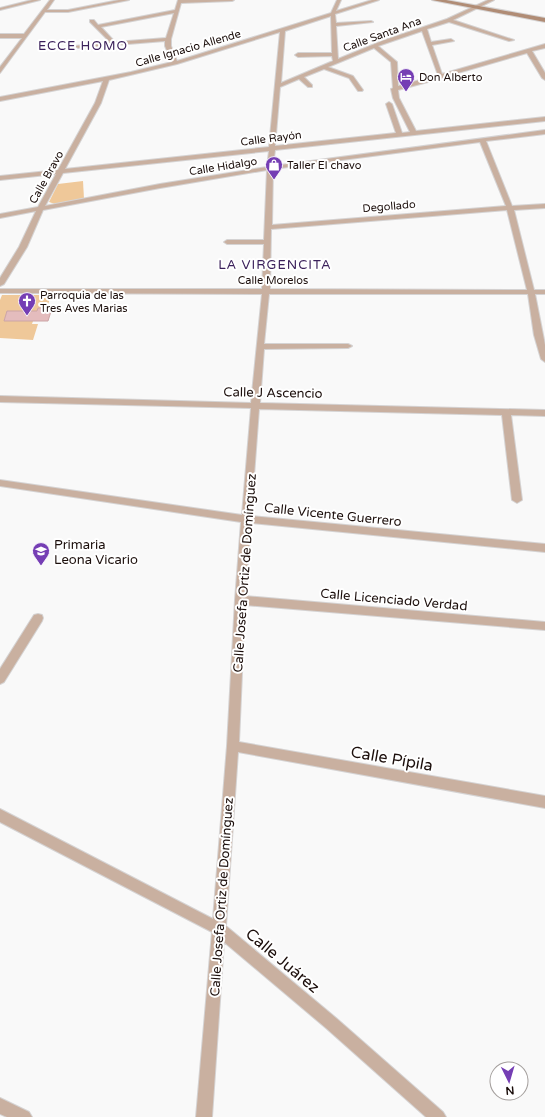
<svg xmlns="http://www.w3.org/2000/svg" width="545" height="1117" viewBox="0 0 545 1117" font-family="'Varela Round',sans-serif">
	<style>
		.green { fill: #efc899 }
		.building { fill: #e4bcbd; stroke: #cca5a6 }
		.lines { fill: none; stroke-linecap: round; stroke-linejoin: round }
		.street-casing { stroke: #d5d3d3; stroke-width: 2 }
		.secondary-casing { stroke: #d5d3d3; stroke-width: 2 }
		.street { fill: #c9b0a0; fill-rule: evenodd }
		.secondary { fill: #b08c75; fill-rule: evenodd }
		.labels { text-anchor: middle; stroke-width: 4; stroke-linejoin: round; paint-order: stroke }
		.far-street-label { font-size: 11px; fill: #1b0e0b; stroke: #fff }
		.far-poi-label { font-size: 11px; fill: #1b0e0b; stroke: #fff; text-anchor: start }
		.far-quarter-label { font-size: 13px; letter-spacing: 1px; fill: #3b215b; stroke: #fff }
		.street-label { font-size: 13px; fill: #1b0e0b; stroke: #fff }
		.poi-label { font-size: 13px; fill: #1b0e0b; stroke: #fff; text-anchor: start }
		.near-street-label { font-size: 16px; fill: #1b0e0b; stroke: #fff }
	</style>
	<rect width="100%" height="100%" fill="#f9f9f9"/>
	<g class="green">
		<polygon points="83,181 84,199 55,204 49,202 58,184"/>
		<polygon points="2,295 51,295 47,308 38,308 37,311 7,312 4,321 33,321 32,324 38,324 33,340 0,338 0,300"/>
	</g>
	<polygon class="building" points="38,308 52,308 48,321 4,321 7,311 37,311"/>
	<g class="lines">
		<g class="street-casing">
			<g id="street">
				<polygon points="32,0 40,0 0,10 0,8"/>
				<polygon points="50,0 54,0 47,10 68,10 119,0 129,0 68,12 45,12 0,73 0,67 22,38 0,38 0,34 24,34"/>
				<path d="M178 0H234L232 1 181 3 171 39V46L177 61 331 13 337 0H341L336 11 372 0H379L335 14 336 23 371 21 373 22 336 26 338 59 382 41 447 19 488 0H494L453 20 514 40 509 41 449 22 427 29 431 42 451 39 454 41 432 45 442 74 545 44V48L532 51 545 73V80L542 78 527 53 444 77 443 78 398 90 399 98 416 131 545 117V121L275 150 273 166 545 130V134L486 141 512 206 545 204V208L514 210 534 290H545V294H535L545 345V362L541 359 534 335 528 294H269L264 344H348L352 346 348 348 264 349 260 403 545 410V416L511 415 522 500 517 503 512 500 502 415 259 409 251 516 545 544V552L251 523 245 596 545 622V630L245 605 239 742 545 796V808L238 752 226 926 336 1018 443 1112 446 1117H426L326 1028 224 942 212 1117H196L212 932 0 822V809L213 919 227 746 235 600 241 522 0 486V480L242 515 251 408 0 402V396L251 403 262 294 0 293V289H262L264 244H227L224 242 227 240H264L267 170 160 188 43 210 27 247 4 284 0 286V278L19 247 36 211 0 218V214L38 207 56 174 0 180V176L58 170 95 103 103 81 0 101V97L131 72 172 62 165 46V41L78 48 75 46 110 42 90 22V20H94L98 25 175 10ZM174 13 166 38 115 42 101 27ZM331 16 332 53H298L295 55 298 57 332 56 333 61 281 83 285 31ZM422 31 438 75 398 86 397 62 378 46ZM280 32 269 147 65 169 101 103 109 80 177 64ZM374 48 391 62 393 88 391 89 393 98 410 132 402 133 392 104 389 102 386 104 396 133 275 146 280 87 299 79 308 87H312V85L304 77 324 69 349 78 358 91H362L363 90 353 76 328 67ZM480 142 506 206 272 225 273 169ZM269 151 267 167 160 184 45 206 63 173ZM507 210 527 290 270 289 271 229Z"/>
				<polygon points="38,614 42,615 43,618 42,621 4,682 0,684 0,669 34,615"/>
				<polygon points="0,1098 29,1112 32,1117 7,1117 0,1114"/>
			</g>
		</g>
		<g class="secondary-casing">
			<polygon id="secondary" points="432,0 446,0 545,18 545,22"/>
		</g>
		<use href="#street" class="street"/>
		<use href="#secondary" class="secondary"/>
	</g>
	<defs>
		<g id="hotel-pin" transform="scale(0.9)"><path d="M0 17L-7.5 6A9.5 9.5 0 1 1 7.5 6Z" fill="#753eb4" stroke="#fff"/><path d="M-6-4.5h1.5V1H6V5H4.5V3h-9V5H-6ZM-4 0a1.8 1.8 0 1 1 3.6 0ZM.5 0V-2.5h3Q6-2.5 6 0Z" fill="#fff"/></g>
		<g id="shop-pin" transform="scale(0.9)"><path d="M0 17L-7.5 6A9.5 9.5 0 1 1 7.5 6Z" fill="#753eb4" stroke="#fff"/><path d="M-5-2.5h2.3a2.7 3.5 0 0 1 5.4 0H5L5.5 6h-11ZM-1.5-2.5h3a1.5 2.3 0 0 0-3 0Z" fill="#fff"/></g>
		<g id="church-pin" transform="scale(0.9)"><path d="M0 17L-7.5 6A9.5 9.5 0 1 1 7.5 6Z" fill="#753eb4" stroke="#fff"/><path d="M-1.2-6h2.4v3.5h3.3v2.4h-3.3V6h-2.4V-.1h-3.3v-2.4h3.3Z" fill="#fff"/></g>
		<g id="school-pin" transform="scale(0.9)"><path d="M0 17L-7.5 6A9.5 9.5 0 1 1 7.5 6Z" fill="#753eb4" stroke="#fff"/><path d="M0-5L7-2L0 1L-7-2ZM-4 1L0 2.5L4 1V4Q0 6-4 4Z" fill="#fff"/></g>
	</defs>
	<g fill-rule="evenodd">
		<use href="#hotel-pin" x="406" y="77"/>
		<use href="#shop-pin" x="274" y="165"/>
		<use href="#church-pin" x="27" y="301"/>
		<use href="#school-pin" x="41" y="551"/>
	</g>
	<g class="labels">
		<g class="far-street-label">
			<text transform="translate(382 34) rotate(-20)" y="4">Calle Santa Ana</text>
			<text transform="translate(188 48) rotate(-16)" y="4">Calle Ignacio Allende</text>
			<text transform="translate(271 138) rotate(-7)" y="4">Calle Rayón</text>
			<text transform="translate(223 166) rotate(-9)" y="4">Calle Hidalgo</text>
			<text transform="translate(46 177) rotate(-61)" y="4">Calle Bravo</text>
			<text transform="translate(389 206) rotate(-5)" y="4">Degollado</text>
			<text x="273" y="284">Calle Morelos</text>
		</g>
		<g class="far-poi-label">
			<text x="419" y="81">Don Alberto</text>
			<text x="287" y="169">Taller El chavo</text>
			<text x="40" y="299">Parroquia de las<tspan x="40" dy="13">Tres Aves Marias</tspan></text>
		</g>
		<g class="far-quarter-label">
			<text x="83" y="50">ECCE HOMO</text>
			<text x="275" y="269">LA VIRGENCITA</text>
		</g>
		<g class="street-label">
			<text transform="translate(273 392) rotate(1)" y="5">Calle J Ascencio</text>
			<text transform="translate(333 514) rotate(6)" y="5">Calle Vicente Guerrero</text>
			<text transform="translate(244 573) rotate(-86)" y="5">Calle Josefa Ortiz de Domínguez</text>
			<text transform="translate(394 599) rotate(5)" y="5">Calle Licenciado Verdad</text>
			<text transform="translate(221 897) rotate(-86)" y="5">Calle Josefa Ortiz de Domínguez</text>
		</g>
		<g class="poi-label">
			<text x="54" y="549">Primaria<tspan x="54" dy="15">Leona Vicario</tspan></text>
		</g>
		<g class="near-street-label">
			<text transform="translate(392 758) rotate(10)" y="6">Calle Pípila</text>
			<text transform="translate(283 960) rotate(40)" y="6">Calle Juárez</text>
		</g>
	</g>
	<g transform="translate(509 1081) rotate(175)"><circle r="19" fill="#ffffff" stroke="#a49f9d"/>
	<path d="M0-3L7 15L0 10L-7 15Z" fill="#753eb4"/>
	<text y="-6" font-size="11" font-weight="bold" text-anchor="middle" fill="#1b0e0b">N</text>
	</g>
</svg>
